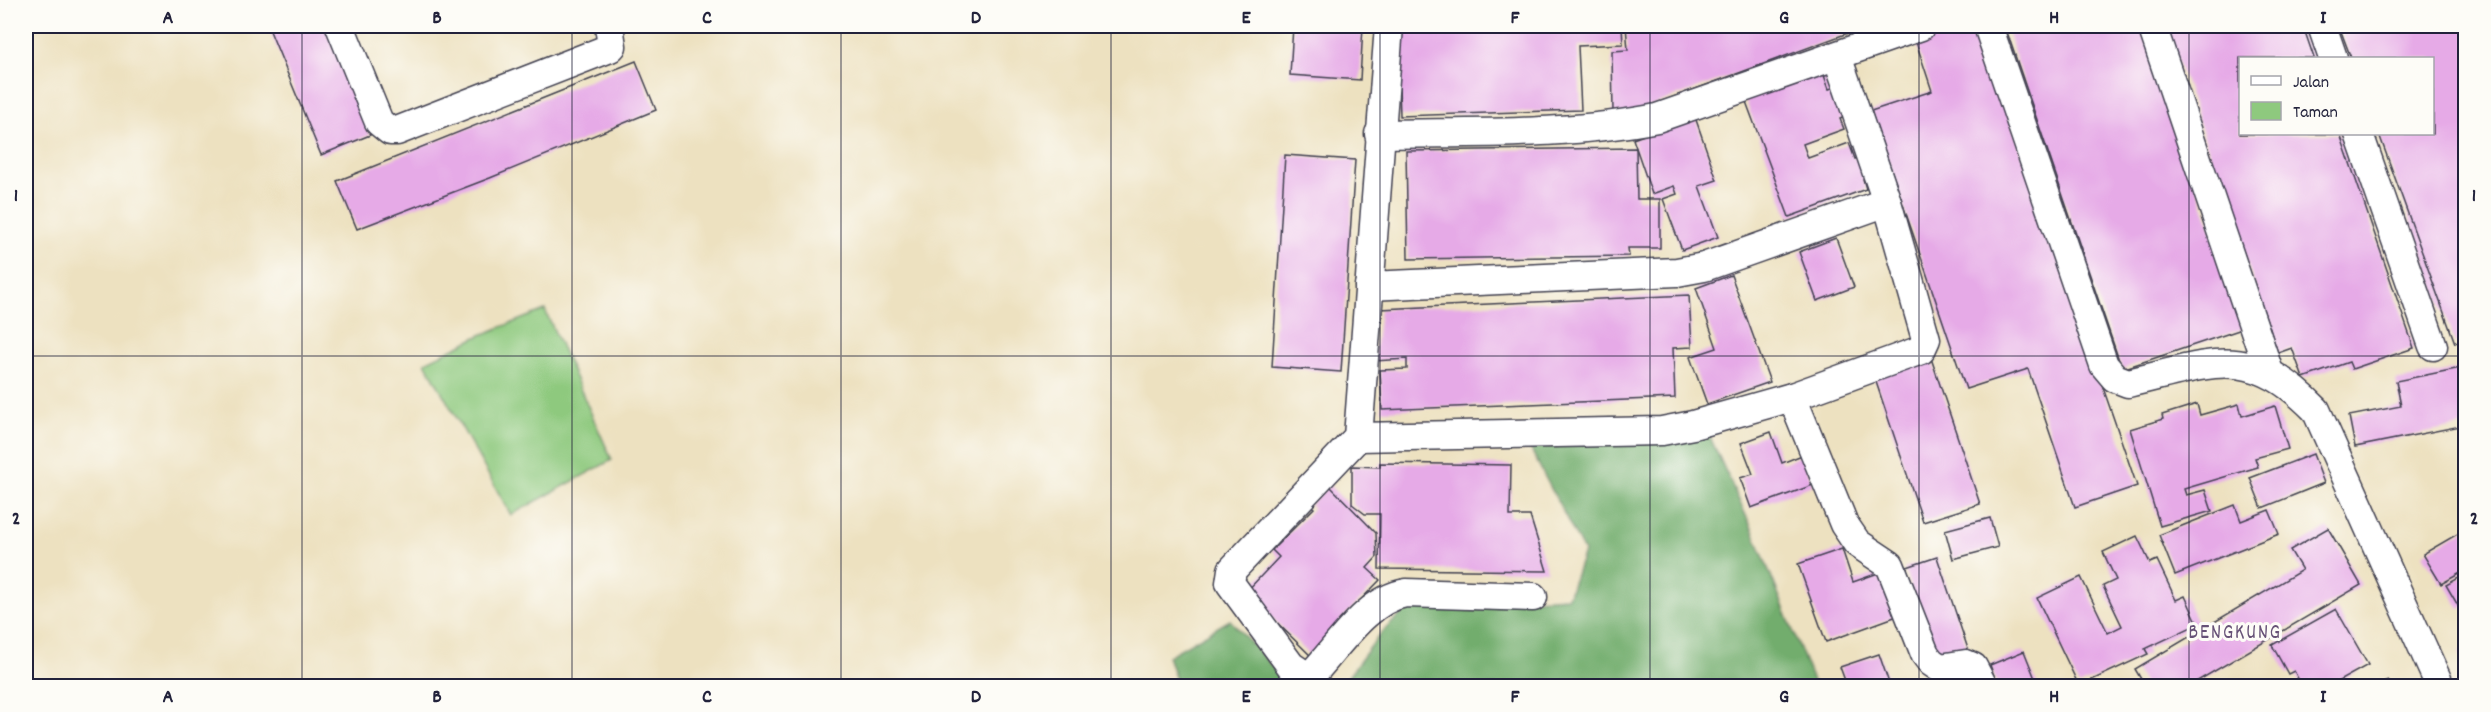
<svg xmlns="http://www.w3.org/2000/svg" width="2491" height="712" viewBox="0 0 2491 712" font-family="Dekko,sans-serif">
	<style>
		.green { fill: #8ec97e; stroke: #58765c; stroke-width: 1.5 }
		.forest { fill: #72ad6d; stroke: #4a6854; stroke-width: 1.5 }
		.building { fill: #e6aae7 }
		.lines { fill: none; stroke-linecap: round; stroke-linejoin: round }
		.street-casing { stroke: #403f4f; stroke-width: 31 }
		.street { stroke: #fff; stroke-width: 28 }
		.grid { fill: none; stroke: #22223b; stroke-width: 1.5; stroke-opacity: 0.55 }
		.labels { text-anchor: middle; stroke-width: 6; stroke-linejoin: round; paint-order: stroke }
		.quarter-label { font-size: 21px; letter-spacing: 1.5px; fill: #675277; stroke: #fdfcf7 }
		.neatline { fill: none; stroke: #22223b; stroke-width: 2 }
		.grid-label { font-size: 20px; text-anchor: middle; font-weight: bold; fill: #22223b }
	</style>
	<rect width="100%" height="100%" fill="#fdfcf7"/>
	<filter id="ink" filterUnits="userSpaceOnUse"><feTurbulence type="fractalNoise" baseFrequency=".0167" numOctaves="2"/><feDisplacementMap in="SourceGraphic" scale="12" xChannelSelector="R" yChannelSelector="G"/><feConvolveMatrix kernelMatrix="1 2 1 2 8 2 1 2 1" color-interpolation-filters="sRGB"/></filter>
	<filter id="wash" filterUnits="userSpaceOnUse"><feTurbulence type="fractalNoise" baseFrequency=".008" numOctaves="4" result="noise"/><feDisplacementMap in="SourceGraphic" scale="24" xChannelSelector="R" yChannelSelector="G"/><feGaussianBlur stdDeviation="1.35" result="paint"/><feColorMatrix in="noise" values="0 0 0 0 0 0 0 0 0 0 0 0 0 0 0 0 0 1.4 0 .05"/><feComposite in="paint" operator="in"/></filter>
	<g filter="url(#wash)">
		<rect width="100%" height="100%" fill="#ede1c0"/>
		<polygon class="green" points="545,310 612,460 511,515 425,362 481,335"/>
		<g class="forest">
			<polygon points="1709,435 1754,533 1815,686 1341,686 1381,633 1410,606 1568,597 1584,552 1530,448"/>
			<polygon points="1230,620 1290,686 1178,686 1168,656"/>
		</g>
		<g id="blocks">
			<g class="building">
				<polygon points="268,26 325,26 370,135 321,155"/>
				<polygon points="1293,26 1363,26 1360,80 1290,75"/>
				<polygon points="1397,26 1622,26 1623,44 1578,46 1581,110 1400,116"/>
				<polygon points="1626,26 1867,26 1630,113 1613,113 1612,51 1628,50"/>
				<polygon points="1956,26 1978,26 2137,486 2075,507 2028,369 1966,389 1871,111 1932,91 1915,39"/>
				<polygon points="2005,26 2142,26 2245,328 2122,369"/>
				<polygon points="2166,26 2303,26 2314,58 2240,58 2240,134 2340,134 2414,348 2352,369 2349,362 2303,378 2292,348 2278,353"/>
				<polygon points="2339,26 2466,26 2466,339 2455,343 2379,134 2433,134 2433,58 2351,58"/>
				<polygon points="636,61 656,110 490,178 357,229 337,181"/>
				<polygon points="1822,70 1829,89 1839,86 1850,115 1840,119 1844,129 1803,144 1808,158 1849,143 1855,159 1863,156 1871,177 1863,179 1866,189 1789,217 1745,99"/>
				<polygon points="1695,117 1717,180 1699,186 1718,237 1682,250 1663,199 1677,194 1674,186 1652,194 1633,139"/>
				<polygon points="1636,148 1637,199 1660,199 1660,248 1628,248 1629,256 1408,259 1406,151"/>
				<polygon points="1285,155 1355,160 1341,372 1272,367"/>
				<polygon points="1836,238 1854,287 1817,301 1799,252"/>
				<polygon points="1731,275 1770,382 1707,404 1690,357 1717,348 1696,288"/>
				<polygon points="1689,295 1692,347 1673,348 1675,398 1382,410 1380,370 1407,369 1407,359 1374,361 1380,309"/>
				<polygon points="1931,358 1980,504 1923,522 1874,376"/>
				<polygon points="2466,367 2466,425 2355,447 2349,416 2401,406 2396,381"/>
				<polygon points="2197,404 2200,415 2239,404 2242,416 2275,406 2288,449 2255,458 2258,467 2184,489 2186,495 2205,490 2212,511 2160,526 2130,429 2163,419 2162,415"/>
				<polygon points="1771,432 1782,463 1802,455 1813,485 1751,508 1740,478 1753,474 1741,443"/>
				<polygon points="2313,454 2324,483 2262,508 2250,478"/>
				<polygon points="1380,463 1511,465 1510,516 1530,516 1547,571 1379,569 1380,514 1365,514 1352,504 1352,466 1380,467"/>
				<polygon points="1329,485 1376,533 1377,557 1367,568 1380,580 1343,618 1313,658 1246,592 1279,557 1272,550 1314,508 1310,505"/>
				<polygon points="2235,505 2241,521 2269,510 2279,534 2175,575 2159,535"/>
				<polygon points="1990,518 1998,547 1953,559 1945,530"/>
				<polygon points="2328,528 2361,585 2189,686 2145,686 2135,669 2302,570 2290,550"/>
				<polygon points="2466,529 2466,570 2441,584 2423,554"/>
				<polygon points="2137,536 2150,563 2157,560 2176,600 2185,596 2198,624 2145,649 2148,654 2079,686 2037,598 2081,577 2108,633 2122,626 2103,586 2116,580 2103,552"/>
				<polygon points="1842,549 1853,582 1884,571 1900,615 1826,642 1798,564"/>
				<polygon points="1937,557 1968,649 1935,660 1904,568"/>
				<polygon points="2466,574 2466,606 2460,609 2446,585"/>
				<polygon points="2336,609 2368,665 2330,686 2302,686 2294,671 2288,674 2272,645"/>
				<polygon points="2466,647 2466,662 2459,652"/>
				<polygon points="2024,651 2038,686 1998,686 1990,665"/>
				<polygon points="1879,654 1890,686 1847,686 1840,667"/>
				<polygon points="1971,675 1975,686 1939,686"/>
				<polygon points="2388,680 2391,686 2374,686"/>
			</g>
		</g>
	</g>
	<g filter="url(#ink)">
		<use href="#blocks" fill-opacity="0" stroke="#403f4f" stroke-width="1.5"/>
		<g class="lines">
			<g class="street-casing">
				<g id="street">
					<polyline points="340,26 379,122 390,131 397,131 610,48 612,46 609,26"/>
					<path d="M1389 26 1358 437 1232 570 1230 583 1291 666 1303 674 1314 672C1339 645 1368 599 1406 593L1533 597"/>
					<path d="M1988 26 2104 365 2115 378 2128 383C2211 364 2248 341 2316 410L2440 686"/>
					<polyline points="2152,26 2269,372"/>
					<polyline points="2322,26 2333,58"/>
					<path d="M1379 134C1471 132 1566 136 1657 118L1921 26"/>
					<polyline points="2359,134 2433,346"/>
					<polyline points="1369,286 1677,272 1704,267 1887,202"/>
					<polyline points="1792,397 1844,524 1857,543 1890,565 1925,654 1931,662 1940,668 1966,664 1973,667 1983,686"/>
					<polyline points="1358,437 1662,431 1693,425 1792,397 1921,350 1926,339 1887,202 1837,56"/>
				</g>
			</g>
			<use href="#street" class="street"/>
		</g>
	</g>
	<path class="grid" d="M302 26V686M572 26V686M841 26V686M1111 26V686M1380 26V686M1650 26V686M1919 26V686M2189 26V686M26 356H2466"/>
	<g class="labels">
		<g class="quarter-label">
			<text x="2235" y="638">BENGKUNG</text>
		</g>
	</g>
	<rect width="2491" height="712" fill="none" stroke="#fdfcf7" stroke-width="66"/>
	<rect x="2239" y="57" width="195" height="78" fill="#fdfcf7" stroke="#a5a5ac" stroke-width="1.5"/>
	<rect x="2251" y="76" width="30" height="9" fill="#ffffff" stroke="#a5a5ac" stroke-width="1.5"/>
	<text x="2293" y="87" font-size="18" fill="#22223b">Jalan</text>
	<rect x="2251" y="102" width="30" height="18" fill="#8ec97e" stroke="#a5a5ac" stroke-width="1.5"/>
	<text x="2293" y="117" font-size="18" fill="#22223b">Taman</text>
	<rect x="33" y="33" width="2425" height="646" class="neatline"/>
	<g class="grid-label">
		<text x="168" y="23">A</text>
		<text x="437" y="23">B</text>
		<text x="707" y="23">C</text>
		<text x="976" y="23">D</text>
		<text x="1246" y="23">E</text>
		<text x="1515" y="23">F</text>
		<text x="1784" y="23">G</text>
		<text x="2054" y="23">H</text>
		<text x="2323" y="23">I</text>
		<text x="16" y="201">1</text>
		<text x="2474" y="201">1</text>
		<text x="16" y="524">2</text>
		<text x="2474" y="524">2</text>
		<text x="168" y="702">A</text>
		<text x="437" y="702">B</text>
		<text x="707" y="702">C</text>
		<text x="976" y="702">D</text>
		<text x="1246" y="702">E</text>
		<text x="1515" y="702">F</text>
		<text x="1784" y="702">G</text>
		<text x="2054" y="702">H</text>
		<text x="2323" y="702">I</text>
	</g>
</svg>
